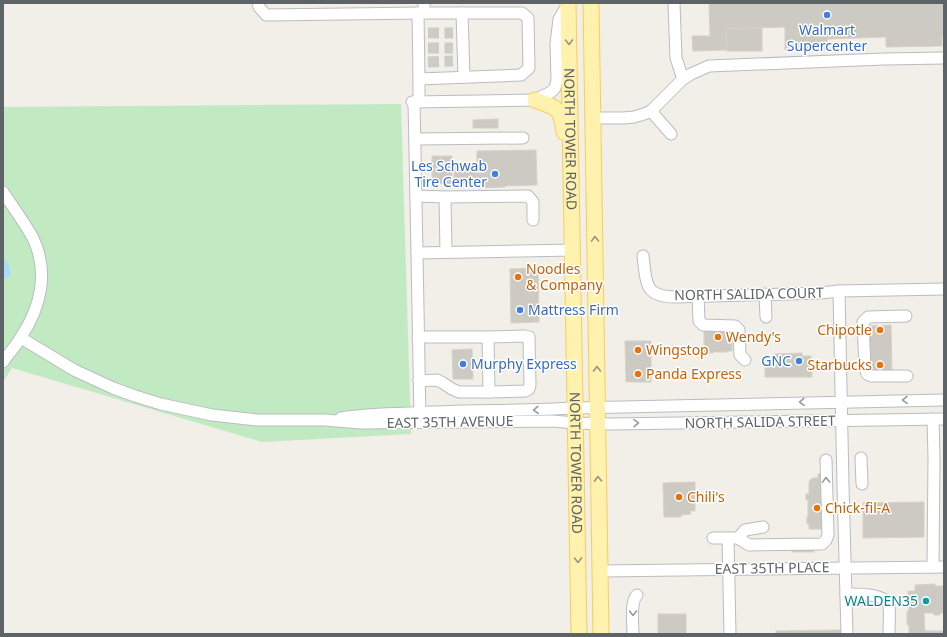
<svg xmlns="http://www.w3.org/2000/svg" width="947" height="637" viewBox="0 0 947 637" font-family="'Noto Sans',sans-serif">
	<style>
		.green { fill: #c2eac2 }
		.water { fill: #a9daff }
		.building { fill: #cdcac4; stroke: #d7d1c5 }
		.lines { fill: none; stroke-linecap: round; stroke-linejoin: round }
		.minor-tunnel { stroke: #ccccc7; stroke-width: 11; stroke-dasharray: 11 5.5; stroke-linecap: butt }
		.minor-casing { stroke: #b9bdc1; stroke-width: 13 }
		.major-casing { stroke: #fccd56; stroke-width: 17 }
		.minor { stroke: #fff; stroke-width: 11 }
		.major { stroke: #fff2ae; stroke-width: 15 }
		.oneway { stroke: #969580 }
		.oneway2 { stroke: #969a9d }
		.shop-dot { fill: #3f7fe0; stroke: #fff; stroke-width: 1.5 }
		.food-dot { fill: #e8710a; stroke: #fff; stroke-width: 1.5 }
		.culture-dot { fill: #0f9aa8; stroke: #fff; stroke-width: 1.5 }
		.labels { text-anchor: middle; stroke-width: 3; stroke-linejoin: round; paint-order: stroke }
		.shop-label { font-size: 14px; fill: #366cbe; stroke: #fff; text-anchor: end }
		.street-label { font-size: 14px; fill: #5e6368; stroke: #fff }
		.food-label { font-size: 14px; fill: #c56008; stroke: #fff; text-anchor: start }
		.culture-label { font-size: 14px; fill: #0d838f; stroke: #fff; text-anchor: end }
	</style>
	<rect width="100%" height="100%" fill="#f1efe7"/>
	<polygon class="green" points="401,104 411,434 262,442 12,368 3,382 3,107"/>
	<polygon class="water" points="3,256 9,266 11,275 3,279"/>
	<g class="building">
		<polygon points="709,3 944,3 944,36 942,36 942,46 886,47 886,37 827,39 827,49 785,50 785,27 726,29 727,50 693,51 692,36 710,36"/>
		<polygon points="762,28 762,51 727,51 726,29"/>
		<polygon points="498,119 498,128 473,128 473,120"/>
		<polygon points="536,150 537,185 505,186 505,187 477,188 477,184 454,184 454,163 477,163 477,151"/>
		<polygon points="432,156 452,156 452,184 432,183"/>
		<polygon points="538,268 539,322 511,323 510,269"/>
		<polygon points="891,325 892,373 874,373 869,368 868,326"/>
		<polygon points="704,330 732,330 732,351 727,351 727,352 713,352 713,353 704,353"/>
		<polygon points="625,341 651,341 651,382 626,382"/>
		<polygon points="472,349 473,379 453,379 452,350"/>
		<polygon points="802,353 802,356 811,356 812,377 765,377 765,356 775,356 775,354"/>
		<polygon points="818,474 824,474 824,529 809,529 809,524 807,524 807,517 808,517 808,500 806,500 806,494 809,494 809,483 810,480 813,478 818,478"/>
		<polygon points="695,482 695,511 690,511 691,514 681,515 681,517 664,517 663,483"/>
		<polygon points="924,502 924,537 863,538 863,503"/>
		<polygon points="814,541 814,552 792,552 793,542"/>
		<polygon points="935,584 935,586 944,586 944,613 940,613 940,615 934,615 934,613 924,613 925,631 944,631 944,634 909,634 909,625 907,625 907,611 909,611 908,591 915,591 915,585"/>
		<rect x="658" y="614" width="28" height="20"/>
		<polygon points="841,630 841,634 776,634 776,631"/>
	</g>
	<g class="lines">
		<g class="minor-tunnel">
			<polyline points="428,33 453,33"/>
			<polyline points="428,48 453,48"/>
			<polyline points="428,62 453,61"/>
		</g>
		<g class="minor-casing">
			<g id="minor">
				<polyline points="258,3 259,7 266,15 424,13 522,13 528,18 529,68 521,75 419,79 419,102"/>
				<polyline points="424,3 424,13"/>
				<polyline points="674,3 676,58 683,79"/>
				<polyline points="418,13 419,79"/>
				<polyline points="462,13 464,77"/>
				<polyline points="412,102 535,100 551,92 555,88 557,80 556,44 559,19 568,4"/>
				<polyline points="414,102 417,253 420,420"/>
				<polyline points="651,111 671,134"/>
				<polyline points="593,118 624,118 634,117 644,114 651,111 683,79 691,74 709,66 884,59 944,58"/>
				<polyline points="415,139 523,138"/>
				<path d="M3 192C13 207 24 222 33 238 49 272 41 307 21 337 16 346 9 353 3 362"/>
				<polyline points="416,196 445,197 528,196 533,202 533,220"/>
				<polyline points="445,197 446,252"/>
				<polyline points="417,253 573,250"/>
				<path d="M643 256C644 264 645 279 648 285 652 296 667 297 676 297L821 293 839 291 944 289"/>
				<polyline points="839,291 843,485 847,634"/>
				<polyline points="765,294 766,317"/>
				<polyline points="698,296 699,321 703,325 735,326 739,330 740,355 745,360"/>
				<polyline points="906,316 868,317 863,322 865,368 867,374 871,376 907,376"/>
				<polyline points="418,337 488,337 489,392 459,392 452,389 443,383 437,380 419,381"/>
				<polyline points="488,337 524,336 529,337 529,341 530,385 529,389 525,391 489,392"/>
				<polyline points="21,338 74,370 113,388 135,396 161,404 212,415 257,420 325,420 361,423 552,421 575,423 612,424 944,419"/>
				<path d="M341 418C364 414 386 414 409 413 464 410 519 411 575 408L944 400"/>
				<polyline points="933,419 934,458 933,567"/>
				<polyline points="861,458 862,484"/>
				<polyline points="713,538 738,538 745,530 763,527"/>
				<polyline points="728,538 730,634"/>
				<polyline points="738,538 749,545 822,544 826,540 828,535 826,460"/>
				<polyline points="600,571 944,567"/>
				<path d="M846 594C856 594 886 593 889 606 890 614 889 625 889 634"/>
				<path d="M633 634C633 623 630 602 637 595"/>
			</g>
		</g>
		<g class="major-casing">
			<g id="major">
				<path id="s1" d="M568 3 579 634"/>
				<polyline points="591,3 601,634"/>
				<path d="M535 100C558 108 561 108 564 132"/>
			</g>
		</g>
		<use href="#minor" class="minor"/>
		<use href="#major" class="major"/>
	</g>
	<defs><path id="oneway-chevron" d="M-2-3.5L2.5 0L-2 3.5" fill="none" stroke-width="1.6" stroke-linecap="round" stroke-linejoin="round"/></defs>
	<g class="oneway">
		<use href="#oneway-chevron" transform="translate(569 42) rotate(89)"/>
		<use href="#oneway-chevron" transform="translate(595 239) rotate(-91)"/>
		<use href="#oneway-chevron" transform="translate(597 369) rotate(-91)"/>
		<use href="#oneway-chevron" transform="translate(598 479) rotate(-91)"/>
		<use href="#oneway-chevron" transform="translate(578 560) rotate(89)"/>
	</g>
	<g class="oneway2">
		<use href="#oneway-chevron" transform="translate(905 400) rotate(179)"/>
		<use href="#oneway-chevron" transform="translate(802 402) rotate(178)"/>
		<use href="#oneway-chevron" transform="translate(536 410) rotate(178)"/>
		<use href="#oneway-chevron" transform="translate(636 423) rotate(-1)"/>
		<use href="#oneway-chevron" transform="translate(826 480) rotate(-92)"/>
		<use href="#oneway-chevron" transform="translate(633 613) rotate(90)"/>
	</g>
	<g class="shop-dot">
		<circle cx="827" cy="15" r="4"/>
		<circle cx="495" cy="174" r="4"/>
		<circle cx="520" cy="310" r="4"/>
		<circle cx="799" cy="361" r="4"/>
		<circle cx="463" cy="364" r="4"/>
	</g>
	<g class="food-dot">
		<circle cx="518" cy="277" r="4"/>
		<circle cx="880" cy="330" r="4"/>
		<circle cx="718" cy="337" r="4"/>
		<circle cx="638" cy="350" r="4"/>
		<circle cx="880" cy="365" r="4"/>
		<circle cx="638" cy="374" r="4"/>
		<circle cx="679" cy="497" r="4"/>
		<circle cx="817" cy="508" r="4"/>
	</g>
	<circle class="culture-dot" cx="926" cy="601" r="4"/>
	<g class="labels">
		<g class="shop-label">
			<text x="827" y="35" text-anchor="middle">Walmart<tspan x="827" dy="16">Supercenter</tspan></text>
			<text x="487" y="171">Les Schwab<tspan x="487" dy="16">Tire Center</tspan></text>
			<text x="528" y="315" text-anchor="start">Mattress Firm</text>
			<text x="791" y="366">GNC</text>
			<text x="471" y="369" text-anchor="start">Murphy Express</text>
		</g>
		<g class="street-label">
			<text dy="5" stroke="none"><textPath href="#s1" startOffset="136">NORTH TOWER ROAD</textPath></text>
			<text transform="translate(749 294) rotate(-1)" y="5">NORTH SALIDA COURT</text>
			<text transform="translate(450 422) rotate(-1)" y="5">EAST 35TH AVENUE</text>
			<text transform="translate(760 422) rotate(-1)" y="5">NORTH SALIDA STREET</text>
			<text dy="5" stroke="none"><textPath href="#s1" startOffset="460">NORTH TOWER ROAD</textPath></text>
			<text transform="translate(772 568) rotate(-1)" y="5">EAST 35TH PLACE</text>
		</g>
		<g class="food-label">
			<text x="526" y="274">Noodles<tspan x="526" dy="16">&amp; Company</tspan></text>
			<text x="872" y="335" text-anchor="end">Chipotle</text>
			<text x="726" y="342">Wendy's</text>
			<text x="646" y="355">Wingstop</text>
			<text x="872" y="370" text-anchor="end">Starbucks</text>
			<text x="646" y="379">Panda Express</text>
			<text x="687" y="502">Chili's</text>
			<text x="825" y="513">Chick-fil-A</text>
		</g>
		<g class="culture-label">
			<text x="918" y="606">WALDEN35</text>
		</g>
	</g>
	<rect width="947" height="637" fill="none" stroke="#5e6368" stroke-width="8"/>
</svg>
